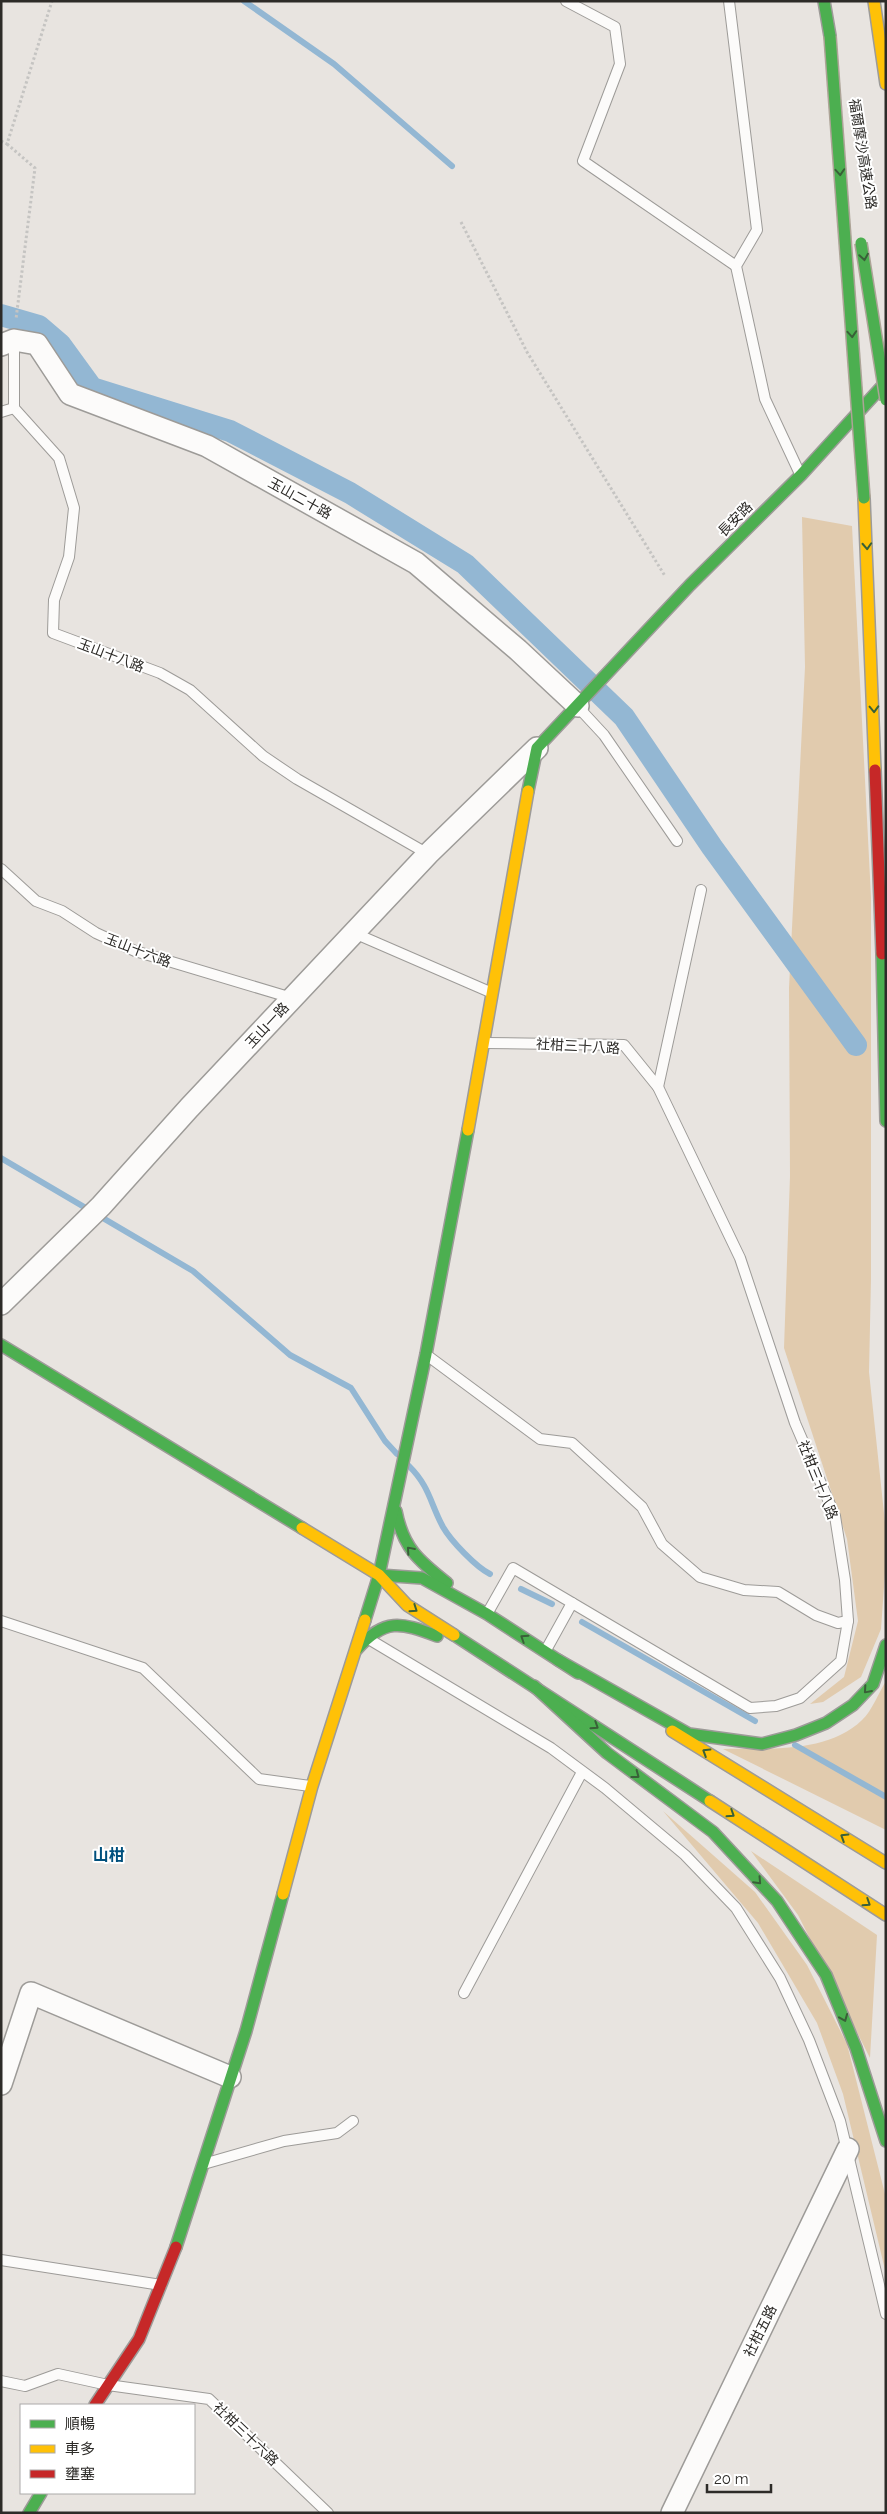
<svg xmlns="http://www.w3.org/2000/svg" width="887" height="2514" viewBox="0 0 887 2514" font-family="Raleway,'Noto Sans TC',sans-serif">
  <style>
    .green { fill: #e1cbae }
    .lines { fill: none; stroke-linecap: round; stroke-linejoin: round }
    .stream { stroke: #93b7d3; stroke-width: 6 }
    .canal { stroke: #93b7d3; stroke-width: 22 }
    .lane-casing { stroke: #9d9b98; stroke-width: 12 }
    .street-casing { stroke: #9d9b98; stroke-width: 24 }
    .fast-casing { stroke: #9d9b98; stroke-width: 14 }
    .slow-casing { stroke: #9d9b98; stroke-width: 14 }
    .jam-casing { stroke: #9d9b98; stroke-width: 14 }
    .path { stroke: #c5c4c2; stroke-width: 3; stroke-dasharray: 2.5 2.5; stroke-linecap: butt }
    .lane { stroke: #fcfbfa; stroke-width: 10 }
    .street { stroke: #fcfbfa; stroke-width: 21 }
    .fast { stroke: #4caf50; stroke-width: 11 }
    .slow { stroke: #ffc107; stroke-width: 11 }
    .jam { stroke: #c62828; stroke-width: 11 }
    .fast-bridge-casing { stroke: #ada497; stroke-width: 14; stroke-linecap: butt }
    .fast-bridge { stroke: #4caf50; stroke-width: 11 }
    .oneway { stroke: #396038 }
    .labels { text-anchor: middle; stroke-width: 4; stroke-linejoin: round; paint-order: stroke }
    .street-label { font-size: 14px; fill: #2d2b28; stroke: #fff }
    .quarter-label { font-size: 16px; font-weight: bold; fill: #00507d; stroke: #fff }
  </style>
  <rect width="100%" height="100%" fill="#e8e4e0"/>
  <!-- green -->
  <g class="green">
    <polygon points="802,517 852,526 871,897 871,1279 869,1372 886,1532 886,1559 881,1629 861,1677 823,1702 810,1704 844,1677 858,1621 847,1539 784,1348 790,1176 789,988 805,667"/>
    <path d="M886 1681V1830L723 1749C767 1748 827 1754 862 1720 872 1711 879 1692 886 1681Z"/>
    <polygon points="663,1811 755,1892 807,1965 847,2044 886,2198 886,2274 843,2094 817,2023 758,1923"/>
    <polygon points="751,1851 877,1935 870,2058 798,1915"/>
  </g>
  <g class="lines">
    <!-- stream -->
    <g class="stream">
      <polyline points="244,1 334,64 452,166"/>
      <polyline points="1,1158 193,1271 290,1355 351,1388 385,1441 397,1454"/>
      <path d="M409 1466C430 1487 430 1503 443 1527 451 1541 476 1567 490 1574"/>
      <polyline points="521,1589 552,1604"/>
      <polyline points="582,1622 755,1721"/>
      <polyline points="795,1745 886,1797"/>
    </g>
    <!-- canal -->
    <polyline class="canal" points="1,315 39,326 60,344 92,388 230,431 350,493 465,564 624,717 712,847 856,1045"/>
    <defs>
      <g id="lane">
        <polyline points="566,1 615,27 620,64 583,161 736,266"/>
        <polyline points="729,1 757,230 736,266 765,399 800,474"/>
        <polyline points="14,340 14,408 59,458 74,508 69,557 54,600 53,633 160,673 190,690 263,756 297,779 428,854"/>
        <polyline points="1,412 14,408"/>
        <polyline points="578,707 604,735 677,841"/>
        <polyline points="1,869 36,901 62,911 96,933 135,951 292,998"/>
        <polyline points="354,933 490,992"/>
        <polyline points="485,1043 624,1045 658,1087 740,1258 795,1423 835,1516 845,1580 848,1621 841,1661 800,1698 776,1706 750,1708 513,1568 487,1614"/>
        <polyline points="658,1087 701,890"/>
        <polyline points="428,1356 540,1439 572,1443 642,1507 662,1544 700,1577 744,1590 778,1592 816,1615 838,1623 848,1621"/>
        <polyline points="1,1621 143,1668 259,1779 310,1786"/>
        <polyline points="367,1638 551,1748 605,1788 685,1855 736,1908 780,1978 809,2040 840,2121 886,2314"/>
        <polyline points="546,1650 572,1603"/>
        <polyline points="464,1993 582,1772"/>
        <polyline points="207,2163 284,2141 337,2133 353,2121"/>
        <polyline points="1,2260 161,2285"/>
        <polyline points="1,2381 25,2386 58,2374 108,2385 209,2399 328,2513"/>
      </g>
      <g id="street">
        <polyline points="1,345 14,340 37,344 70,394 207,446 416,563 518,650 578,706"/>
        <polyline points="1,1304 101,1206 189,1108 428,854 537,748"/>
        <polyline points="1,2084 31,1993 230,2077"/>
        <polyline points="672,2513 848,2149"/>
      </g>
      <g id="fast">
        <polyline points="824,1 830,36"/>
        <polyline points="528,791 537,748 690,585 801,475 886,382"/>
        <polyline points="882,954 886,1121"/>
        <polyline points="1,1345 302,1528"/>
        <path d="M396 1511C403 1548 419 1561 447 1583"/>
        <polyline points="379,1575 422,1578 487,1614 578,1673"/>
        <polyline points="365,1620 379,1575 426,1354 468,1130"/>
        <polyline points="454,1635 710,1801"/>
        <path d="M357 1649C385 1618 400 1622 437 1636"/>
        <polyline points="558,1660 689,1734 762,1744 796,1735 826,1723 853,1705 873,1684 886,1645"/>
        <polyline points="534,1686 607,1753 713,1832 777,1901 826,1975 856,2048 886,2141"/>
        <polyline points="176,2247 246,2031 283,1894"/>
        <polyline points="29,2513 41,2493"/>
      </g>
      <g id="slow">
        <polyline points="874,1 886,84"/>
        <polyline points="864,498 875,770"/>
        <polyline points="468,1130 528,791"/>
        <polyline points="302,1528 379,1575 407,1605 454,1635"/>
        <polyline points="672,1731 886,1863"/>
        <polyline points="710,1801 886,1915"/>
        <polyline points="283,1894 312,1786 365,1620"/>
      </g>
      <g id="jam">
        <polyline points="875,770 882,954"/>
        <polyline points="95,2405 139,2339 176,2247"/>
      </g>
    </defs>
    <!-- lane casing -->
    <use href="#lane" class="lane-casing"/>
    <!-- street casing -->
    <use href="#street" class="street-casing"/>
    <!-- fast casing -->
    <use href="#fast" class="fast-casing"/>
    <!-- slow casing -->
    <use href="#slow" class="slow-casing"/>
    <!-- jam casing -->
    <use href="#jam" class="jam-casing"/>
    <!-- path -->
    <g class="path">
      <polyline points="1,141 7,144 52,1"/>
      <polyline points="7,144 35,168 16,319"/>
      <polyline points="461,222 527,352 665,576"/>
    </g>
    <!-- lane -->
    <use href="#lane" class="lane"/>
    <!-- street -->
    <use href="#street" class="street"/>
    <!-- fast -->
    <use href="#fast" class="fast"/>
    <!-- slow -->
    <use href="#slow" class="slow"/>
    <!-- jam -->
    <use href="#jam" class="jam"/>
    <defs>
      <g id="fast-bridge">
        <polyline points="830,36 864,498"/>
        <polyline points="861,243 886,400"/>
      </g>
    </defs>
    <!-- fast-bridge casing -->
    <use href="#fast-bridge" class="fast-bridge-casing"/>
    <!-- fast-bridge -->
    <use href="#fast-bridge" class="fast-bridge"/>
  </g>
  <!-- one-way arrows -->
  <defs><path id="oneway-chevron" d="M-2-3.5L2.5 0L-2 3.5" fill="none" stroke-width="1.6" stroke-linecap="round" stroke-linejoin="round" transform="scale(1.25)"/></defs>
  <g class="oneway">
    <use href="#oneway-chevron" transform="translate(840 172) rotate(86)"/>
    <use href="#oneway-chevron" transform="translate(864 257) rotate(81)"/>
    <use href="#oneway-chevron" transform="translate(852 334) rotate(86)"/>
    <use href="#oneway-chevron" transform="translate(867 546) rotate(87)"/>
    <use href="#oneway-chevron" transform="translate(874 709) rotate(88)"/>
    <use href="#oneway-chevron" transform="translate(410 1550) rotate(-131)"/>
    <use href="#oneway-chevron" transform="translate(414 1609) rotate(34)"/>
    <use href="#oneway-chevron" transform="translate(524 1638) rotate(-147)"/>
    <use href="#oneway-chevron" transform="translate(867 1690) rotate(131)"/>
    <use href="#oneway-chevron" transform="translate(595 1726) rotate(33)"/>
    <use href="#oneway-chevron" transform="translate(706 1752) rotate(-148)"/>
    <use href="#oneway-chevron" transform="translate(636 1775) rotate(37)"/>
    <use href="#oneway-chevron" transform="translate(731 1814) rotate(33)"/>
    <use href="#oneway-chevron" transform="translate(844 1837) rotate(-148)"/>
    <use href="#oneway-chevron" transform="translate(758 1881) rotate(47)"/>
    <use href="#oneway-chevron" transform="translate(867 1903) rotate(33)"/>
    <use href="#oneway-chevron" transform="translate(844 2018) rotate(68)"/>
  </g>
  <g class="labels">
    <!-- street labels -->
    <g class="street-label">
      <text transform="translate(863 154) rotate(81)" y="5">福爾摩沙高速公路</text>
      <text transform="translate(300 498) rotate(29)" y="5">玉山二十路</text>
      <text transform="translate(735 519) rotate(-45)" y="5">長安路</text>
      <text transform="translate(111 655) rotate(21)" y="5">玉山十八路</text>
      <text transform="translate(138 950) rotate(21)" y="5">玉山十六路</text>
      <text transform="translate(267 1025) rotate(-47)" y="5">玉山一路</text>
      <text transform="translate(578 1046) rotate(3)" y="5">社柑三十八路</text>
      <text transform="translate(818 1480) rotate(68)" y="5">社柑三十八路</text>
      <text transform="translate(760 2331) rotate(-64)" y="5">社柑五路</text>
      <text transform="translate(246 2434) rotate(44)" y="5">社柑三十六路</text>
    </g>
    <!-- quarter labels -->
    <g class="quarter-label">
      <text x="109" y="1861">山柑</text>
    </g>
  </g>
  <!-- border -->
  <rect width="887" height="2514" fill="none" stroke="#2d2b28" stroke-width="5"/>
  <!-- legend -->
  <rect x="20" y="2404" width="175" height="90" fill="#ffffff" stroke="#abaaa9"/>
  <rect x="30" y="2420" width="25" height="8" fill="#4caf50" stroke="#abaaa9"/>
  <text x="65" y="2429" font-size="15" fill="#2d2b28">順暢</text>
  <rect x="30" y="2445" width="25" height="8" fill="#ffc107" stroke="#abaaa9"/>
  <text x="65" y="2454" font-size="15" fill="#2d2b28">車多</text>
  <rect x="30" y="2470" width="25" height="8" fill="#c62828" stroke="#abaaa9"/>
  <text x="65" y="2479" font-size="15" fill="#2d2b28">壅塞</text>
  <!-- scale -->
  <path d="M707 2484v8h64v-8" fill="none" stroke="#2d2b28" stroke-width="2.5"/>
  <text x="714" y="2484" font-size="15" fill="#2d2b28" stroke="#ffffff" stroke-width="4" paint-order="stroke">20 m</text>
</svg>
